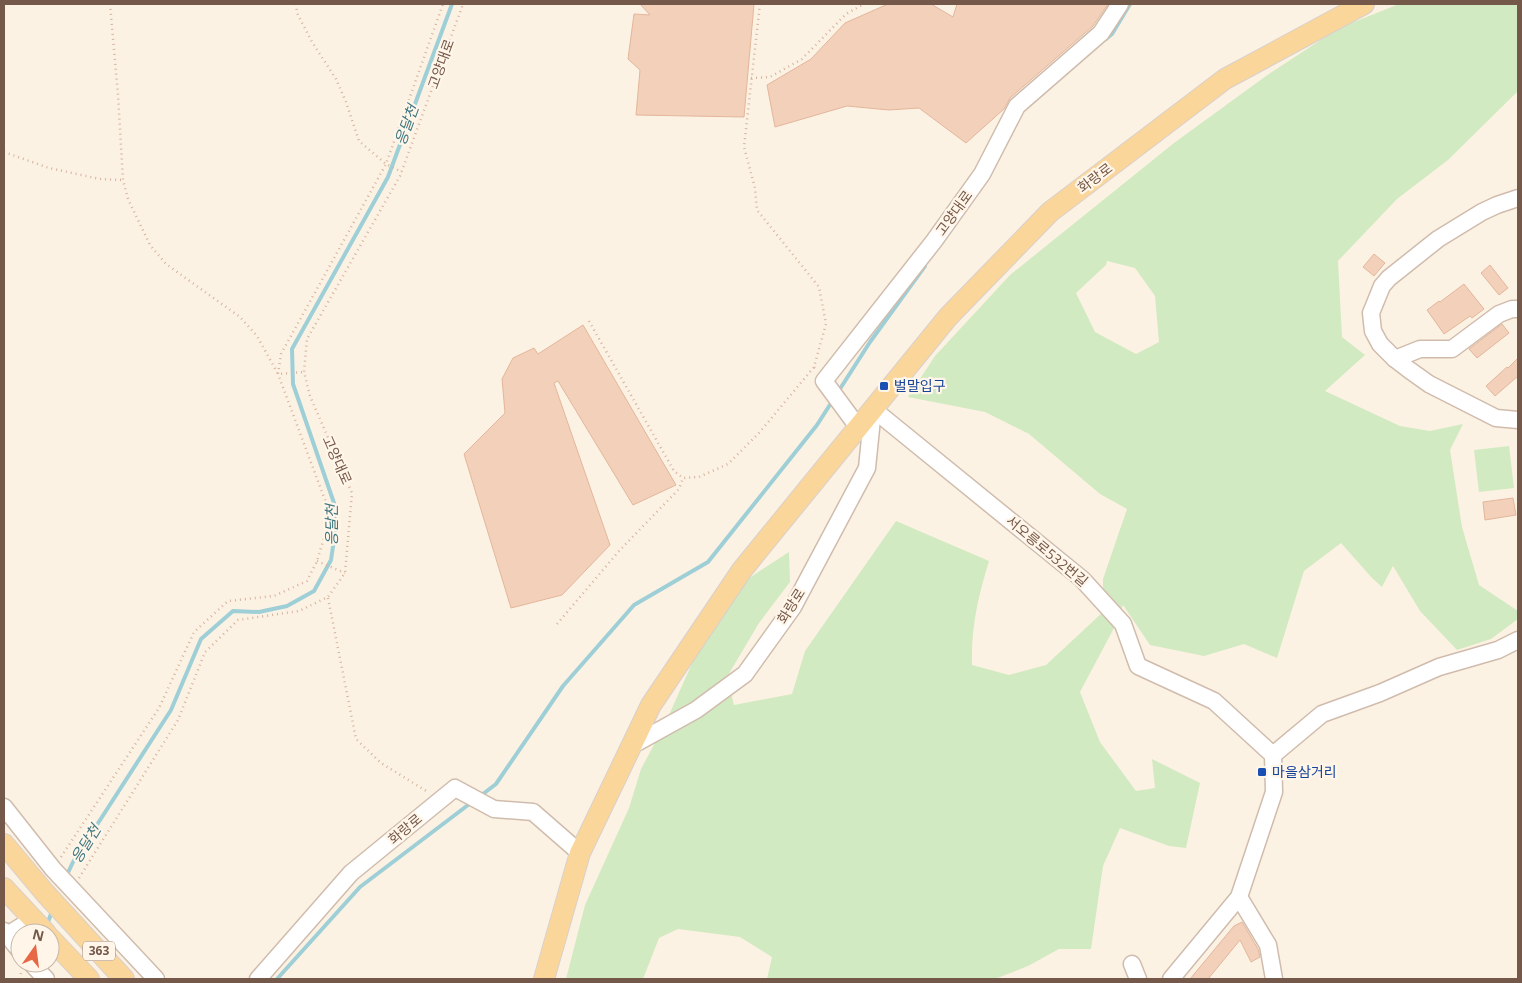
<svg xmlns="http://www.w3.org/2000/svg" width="1522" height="983" viewBox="0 0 1522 983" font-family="'Open Sans','Noto Sans KR',sans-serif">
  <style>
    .green { fill: #d2eac1; fill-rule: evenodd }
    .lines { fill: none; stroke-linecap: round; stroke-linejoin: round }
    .stream { stroke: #9ecfd7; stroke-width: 4 }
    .building { fill: #f2d0ba; stroke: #e4b69b }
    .minor-casing { stroke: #d0bcad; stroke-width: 19 }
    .major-casing { stroke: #d8d0cc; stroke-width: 22 }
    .path { stroke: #d6b39e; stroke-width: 2.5; stroke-dasharray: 1 4; stroke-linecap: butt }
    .minor { stroke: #fff; stroke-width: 16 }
    .major { stroke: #fbd69b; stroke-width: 20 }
    .transit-dot { fill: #1a4fb4; stroke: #fff6e9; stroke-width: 2 }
    .labels { text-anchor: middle; stroke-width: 4.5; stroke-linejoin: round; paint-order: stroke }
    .shield { fill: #fff6e9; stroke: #9e8779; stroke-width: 1 }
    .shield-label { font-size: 12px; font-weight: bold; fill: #745849 }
    .street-label { font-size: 14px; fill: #745849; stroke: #fff6e9 }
    .transit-label { font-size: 14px; fill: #164399; stroke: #fff6e9; text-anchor: start }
    .water-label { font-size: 15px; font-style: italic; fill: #3f7781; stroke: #fff6e9 }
  </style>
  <rect width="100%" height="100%" fill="#fcf2e3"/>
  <!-- green -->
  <g class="green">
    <path d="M1399 4H1518L1517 21 1518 91 1448 160 1397 199 1338 261 1342 337 1365 355 1325 391 1400 426 1430 431 1463 424 1450 450 1462 527 1479 585 1518 611V619L1491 639 1457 650 1420 611 1393 566 1382 587 1372 578 1341 543 1304 571 1277 658 1244 644 1204 656 1150 645 1123 605 1114 628 1080 692 1100 742 1136 791 1155 788 1152 759 1200 783 1186 848 1169 846 1120 828 1103 866 1091 949H1059L1028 966 995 979H767L772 957 740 937 678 929 659 938 643 979H566L585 905 629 808 641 769 665 724 701 643 746 580 789 552 790 582 759 623 727 677 734 705 792 694 805 651 896 521 989 561C978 597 971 627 972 665L1009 675 1046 665 1103 612V579L1127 509 1100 494 1029 434 985 412 908 397 935 356 1010 275 1174 143 1266 76 1339 28ZM1107 261 1135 268 1155 296 1159 342 1136 354 1095 332 1076 293 1106 265Z"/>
    <polygon points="1509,446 1514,488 1479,492 1474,450"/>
  </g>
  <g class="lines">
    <!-- stream -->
    <g class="stream">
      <polyline points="1106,39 1112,34 1130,4"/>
      <polyline points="838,392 870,342 925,266"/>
      <polyline points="479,797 496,784 563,686 634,605 708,562 817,425 833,400"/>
      <polyline points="66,877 73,862 171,710 201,639 233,611 259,612 287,606 314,591 331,560 335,533 334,503 293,384 292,349 388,177 452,4"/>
      <polyline points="47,925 52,911"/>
      <polyline points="277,979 360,887 472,802"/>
    </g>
  </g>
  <!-- building -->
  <g class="building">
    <polygon points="640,4 754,4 744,117 636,115 640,70 628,59 634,14 650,15"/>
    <polygon points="888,4 931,4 953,17 957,4 1108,4 1093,26 1010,98 1004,109 966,143 919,108 889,110 847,106 775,127 767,85 811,59 845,23"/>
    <polygon points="1374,254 1385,263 1374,276 1363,267"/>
    <polygon points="1490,265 1508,288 1499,295 1481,273"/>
    <polygon points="1464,284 1484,309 1472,318 1470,316 1444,334 1427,310 1439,301 1440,302"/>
    <polygon points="1502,324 1509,333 1477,358 1469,349"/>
    <polygon points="583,325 676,485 633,505 558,381 554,383 610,545 562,595 511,608 464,454 505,413 502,379 513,358 534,348 538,354"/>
    <polygon points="1518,358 1518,376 1495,396 1486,386 1507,367 1508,368"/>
    <polygon points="1513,498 1516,515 1485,520 1483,502"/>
    <polygon points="1242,922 1258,949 1260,957 1251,962 1240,940 1208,979 1190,979 1234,926"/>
  </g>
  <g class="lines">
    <defs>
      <g id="minor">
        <polyline points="1518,198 1497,205 1482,212 1438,239 1389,278 1382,286 1371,313 1373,331 1380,344 1395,359 1408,369 1429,384 1496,418 1518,420"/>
        <polyline points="1395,359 1420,349 1452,349 1499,314 1512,309 1518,309"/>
        <polyline points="873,409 1082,579 1123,624 1138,666 1214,701 1273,755 1274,792 1239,897 1171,979"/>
        <polyline points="858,427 824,381 934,241 982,174 1017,106 1101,33 1120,4"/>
        <polyline points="631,746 696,710 745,674 793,607 867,468 873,409"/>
        <polyline points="1273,755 1322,714 1380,693 1439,667 1498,650 1518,640"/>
        <polyline points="4,807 53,869 156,979"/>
        <polyline points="1239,897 1268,945 1274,979"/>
        <polyline points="4,931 20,951"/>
        <polyline points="4,937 33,919"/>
        <polyline points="31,963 46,979"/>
        <polyline points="1132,964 1138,979"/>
        <polyline points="258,979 351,873 455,788 494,809 533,812 580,853"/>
      </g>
      <g id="major">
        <polyline points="4,844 45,893 124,979"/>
        <polyline points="4,888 46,933"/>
        <polyline points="50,938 89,979"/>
        <polyline points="544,979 580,853 651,705 742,570 948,317 1050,212 1225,79 1364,4"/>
      </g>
    </defs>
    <!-- minor casing -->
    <use href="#minor" class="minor-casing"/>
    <!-- major casing -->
    <use href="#major" class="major-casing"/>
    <!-- path -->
    <g class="path">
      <polyline points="110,4 118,95 123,180 128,199 150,245 166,264 240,317 257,336 278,374 304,372"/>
      <polyline points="296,4 297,13 312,42 336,79 346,102 359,141 386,164 402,172"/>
      <polyline points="760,4 744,147 755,188 757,210 819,287 826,324 814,367 816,369"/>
      <polyline points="751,78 770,77 802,59 846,14 864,4"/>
      <polyline points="4,152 49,168 100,179 123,180"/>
      <polyline points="589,321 674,471 683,478 699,477 728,464 759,433 814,367"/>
      <polyline points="317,561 345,573"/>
      <polyline points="328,598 356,739 381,763 428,792"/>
      <polyline points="557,624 619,551 679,489 683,478"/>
      <polyline points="61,857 159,708 194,632 228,601 274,596 307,581 317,561 327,528 325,500 278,374 281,354 386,164 443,4"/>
      <polyline points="79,878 178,720 205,652 238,620 299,611 328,597 345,573 352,493 310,396 304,372 307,339 400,176 463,4"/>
      <polyline points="20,979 21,972"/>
    </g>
    <!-- minor -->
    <use href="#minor" class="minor"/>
    <!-- major -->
    <use href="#major" class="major"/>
  </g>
  <!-- markers -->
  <g class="transit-dot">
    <rect x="879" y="381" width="10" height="10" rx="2.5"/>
    <rect x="1257" y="767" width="10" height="10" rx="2.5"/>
  </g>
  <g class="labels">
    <!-- shield labels -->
    <rect class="shield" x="83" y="941.5" width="32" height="19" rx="4"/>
    <g class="shield-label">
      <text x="99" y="955">363</text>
    </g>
    <!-- street labels -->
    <g class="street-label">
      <text transform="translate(441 64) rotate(-70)" y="5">고양대로</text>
      <text transform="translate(1095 178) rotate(-37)" y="5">화랑로</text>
      <text transform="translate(954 213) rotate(-54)" y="5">고양대로</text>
      <text transform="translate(337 460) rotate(66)" y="5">고양대로</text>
      <text transform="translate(1047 551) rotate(40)" y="5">서오릉로532번길</text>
      <text transform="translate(791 606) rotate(-58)" y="5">화랑로</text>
      <text transform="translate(405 829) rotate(-40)" y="5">화랑로</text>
    </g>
    <!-- transit labels -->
    <g class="transit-label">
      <text x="894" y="391">벌말입구</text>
      <text x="1272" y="777">마을삼거리</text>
    </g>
    <!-- water labels -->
    <g class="water-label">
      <text transform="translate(407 125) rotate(-70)" y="5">응달천</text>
      <text transform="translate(332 525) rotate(-90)" y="5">응달천</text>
      <text transform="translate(86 844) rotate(-58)" y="5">응달천</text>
    </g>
  </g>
  <!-- border -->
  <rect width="1522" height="983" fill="none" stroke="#745849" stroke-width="10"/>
  <!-- north arrow -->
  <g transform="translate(35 948) rotate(14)"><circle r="24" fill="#fff6e9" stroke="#c7b7a9"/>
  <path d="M0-4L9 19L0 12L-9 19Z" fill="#e76847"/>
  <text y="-8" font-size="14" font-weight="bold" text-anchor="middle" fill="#745849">N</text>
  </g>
</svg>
